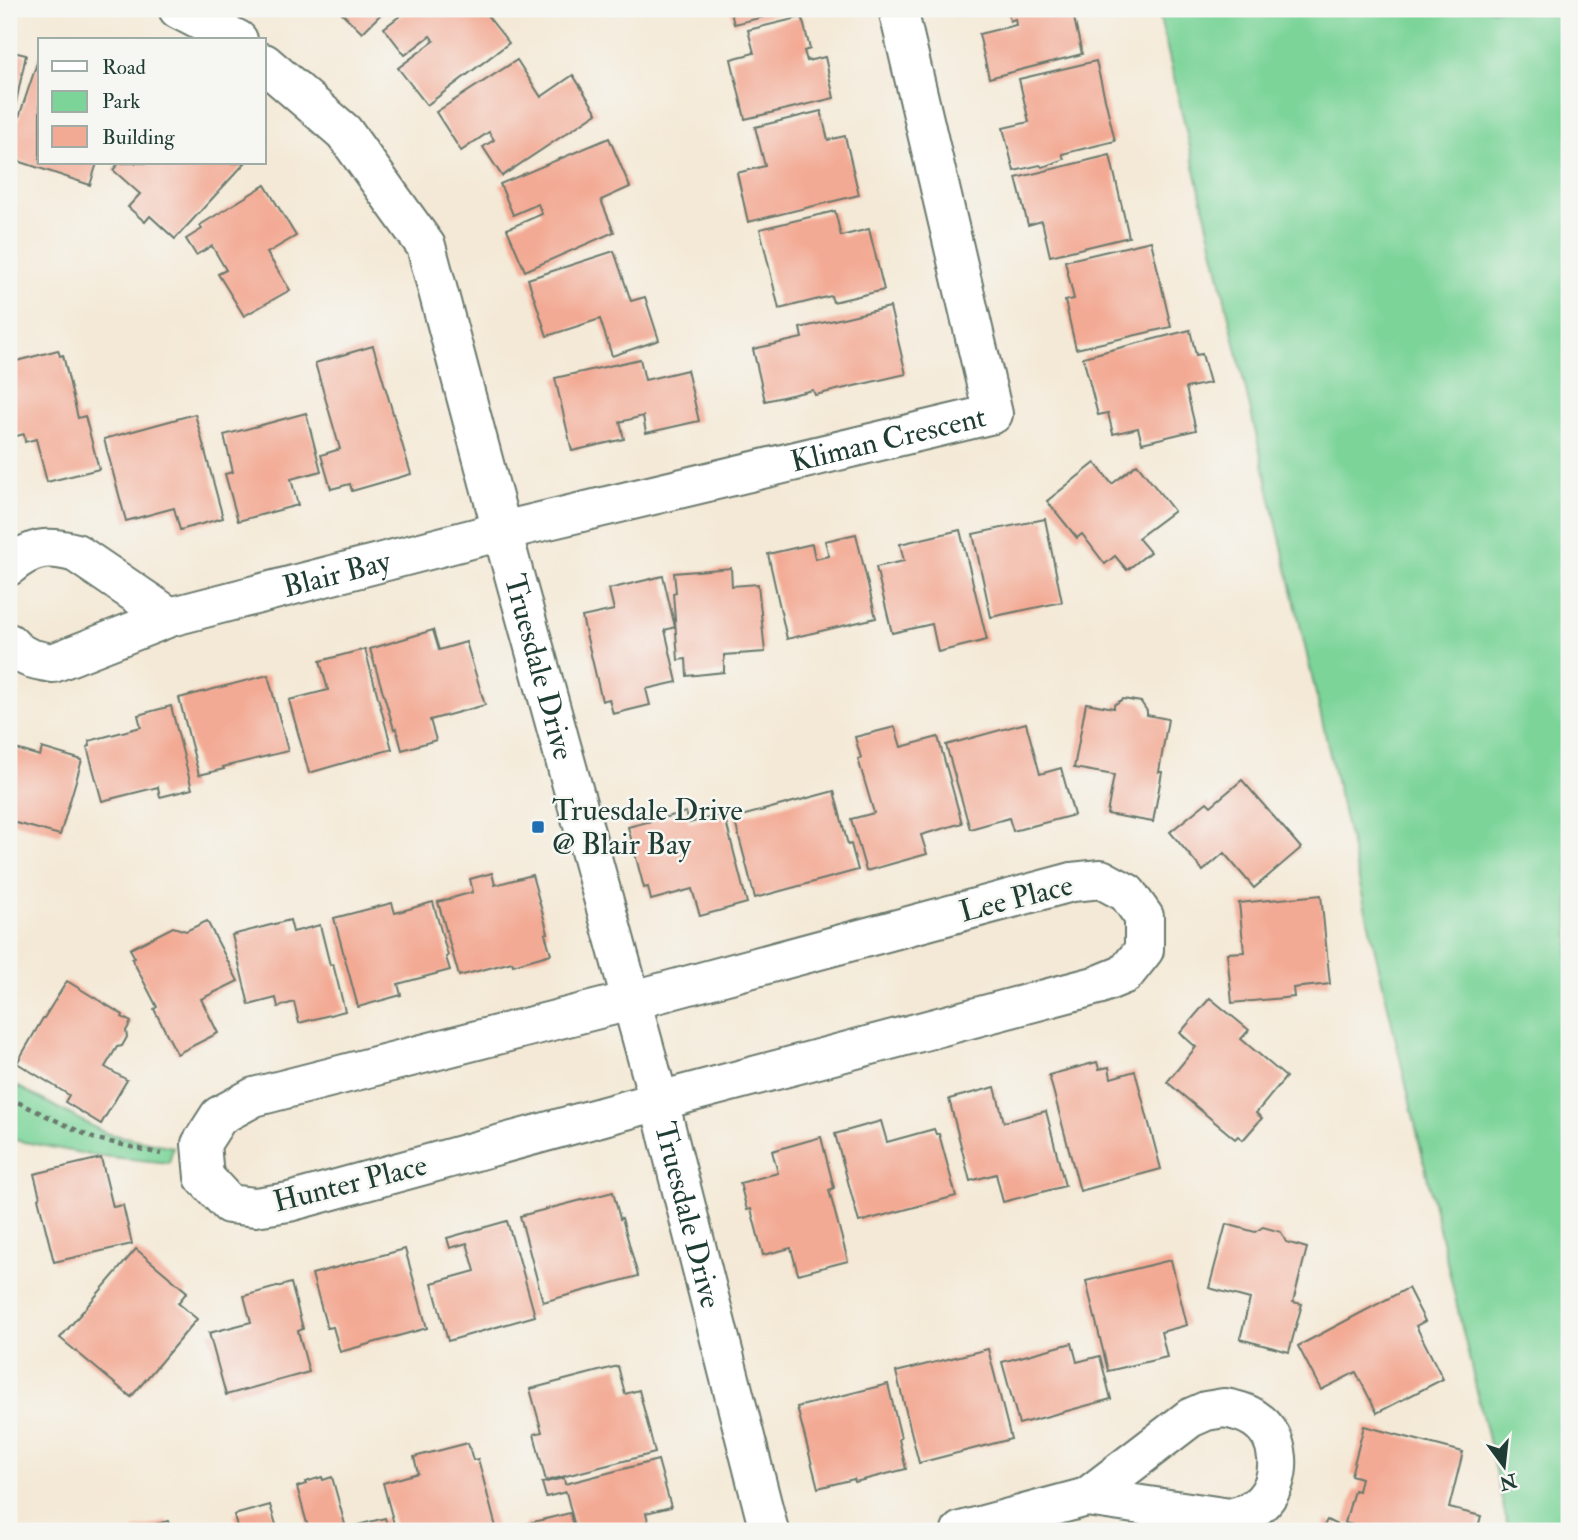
<svg xmlns="http://www.w3.org/2000/svg" width="1578" height="1540" viewBox="0 0 1578 1540" font-family="'IM FELL Double Pica',serif">
  <style>
    .green { fill: #7cd499; stroke: #4e8866; stroke-width: 2 }
    .building { fill: #f3aa94 }
    .lines { fill: none; stroke-linecap: round; stroke-linejoin: round }
    .street-casing { stroke: #6a796d; stroke-width: 42 }
    .secondary-casing { stroke: #6a796d; stroke-width: 42 }
    .path { stroke: #6a796d; stroke-width: 4.5; stroke-dasharray: 5 5; stroke-linecap: butt }
    .street { stroke: #fff; stroke-width: 38 }
    .secondary { stroke: #fff; stroke-width: 38 }
    .poi-dot { fill: #1f6fb2; stroke: #f6f6f2; stroke-width: 2.5 }
    .labels { text-anchor: middle; stroke-width: 5; stroke-linejoin: round; paint-order: stroke }
    .street-label { font-size: 30px; fill: #1f3d34; stroke: #f6f6f2 }
    .poi-label { font-size: 30px; fill: #1f3d34; stroke: #f6f6f2; text-anchor: start }
  </style>
  <rect width="100%" height="100%" fill="#f6f6f2"/>
  <filter id="ink" filterUnits="userSpaceOnUse"><feTurbulence type="fractalNoise" baseFrequency=".0143" numOctaves="2"/><feDisplacementMap in="SourceGraphic" scale="14" xChannelSelector="R" yChannelSelector="G"/><feConvolveMatrix kernelMatrix="1 2 1 2 8 2 1 2 1" color-interpolation-filters="sRGB"/></filter>
  <filter id="wash" filterUnits="userSpaceOnUse"><feTurbulence type="fractalNoise" baseFrequency=".00686" numOctaves="4" result="noise"/><feDisplacementMap in="SourceGraphic" scale="28" xChannelSelector="R" yChannelSelector="G"/><feGaussianBlur stdDeviation="1.57" result="paint"/><feColorMatrix in="noise" values="0 0 0 0 0 0 0 0 0 0 0 0 0 0 0 0 0 1.4 0 .05"/><feComposite in="paint" operator="in"/></filter>
  <g filter="url(#wash)">
    <rect width="100%" height="100%" fill="#f4e9d6"/>
    <!-- green -->
    <g class="green">
      <polygon points="1158,9 1569,9 1569,1531 1509,1531"/>
      <polygon points="9,1082 105,1133 173,1147 169,1163 91,1155 9,1139"/>
    </g>
    <g id="blocks">
      <!-- building -->
      <g class="building">
        <polygon points="338,9 386,9 362,33"/>
        <polygon points="409,9 482,9 509,43 427,105 398,68 434,41 430,36 405,55 384,28"/>
        <polygon points="730,9 793,9 793,10 734,24"/>
        <polygon points="1007,9 1072,9 1082,54 989,78 979,34 1016,25 1015,19 1010,21"/>
        <polygon points="802,17 810,49 804,51 807,61 825,57 834,98 745,119 731,59 754,53 748,30"/>
        <polygon points="9,51 26,55 14,112 9,111"/>
        <polygon points="40,54 40,163 97,163 90,185 9,158 9,147"/>
        <polygon points="517,60 541,97 573,75 597,113 502,176 483,147 494,140 489,132 461,151 436,112"/>
        <polygon points="1096,61 1115,141 1062,154 1064,159 1049,165 1042,167 1040,165 1014,171 1003,128 1029,122 1019,79"/>
        <polygon points="821,111 828,140 845,136 859,195 748,222 737,173 765,166 755,127"/>
        <polygon points="609,138 630,187 601,200 614,232 525,271 507,229 542,214 538,204 513,215 500,184"/>
        <polygon points="1110,155 1129,237 1050,256 1042,221 1028,225 1016,178"/>
        <polygon points="119,163 245,163 175,239 150,216 145,222 128,207 140,194 113,170"/>
        <polygon points="265,185 296,236 267,253 290,290 244,316 218,274 226,270 212,246 196,255 186,239 202,229 200,225"/>
        <polygon points="835,211 841,236 869,229 884,290 833,302 831,296 779,309 760,229"/>
        <polygon points="1151,241 1171,327 1076,349 1065,301 1074,299 1065,261"/>
        <polygon points="614,251 631,301 645,297 659,340 612,356 600,319 547,336 528,279"/>
        <polygon points="890,307 906,374 815,395 813,390 765,401 753,349 802,338 800,328"/>
        <polygon points="1190,330 1196,355 1202,354 1210,383 1186,388 1196,430 1142,443 1138,428 1113,434 1108,413 1098,415 1083,357"/>
        <polygon points="373,346 411,474 352,491 350,484 331,489 321,455 340,449 315,363"/>
        <polygon points="58,350 60,356 63,355 78,418 85,416 99,469 47,482 36,439 25,442 24,434 9,438 9,363"/>
        <polygon points="640,359 645,380 687,370 699,421 646,433 643,416 620,422 624,439 572,451 555,378"/>
        <polygon points="306,413 321,471 291,479 298,505 238,521 225,474 233,472 224,435"/>
        <polygon points="195,414 223,518 180,530 174,508 126,521 104,439"/>
        <polygon points="1095,463 1112,484 1137,464 1174,511 1138,538 1150,552 1127,570 1115,556 1105,564 1082,534 1077,538 1047,501"/>
        <polygon points="1045,519 1062,602 991,617 973,534"/>
        <polygon points="960,530 987,640 938,652 932,624 892,633 876,567 904,561 900,544"/>
        <polygon points="856,534 876,618 787,639 768,554 812,544 815,559 829,556 825,541"/>
        <polygon points="731,568 732,586 758,584 765,652 724,655 724,672 687,676 686,659 678,660 673,593 676,592 674,573"/>
        <polygon points="663,576 675,627 665,630 677,682 646,689 650,705 613,714 609,699 602,701 582,617 614,610 609,589"/>
        <polygon points="433,630 439,650 466,642 485,705 430,720 436,740 402,750 396,728 394,729 370,649"/>
        <polygon points="365,649 392,749 309,773 289,700 328,690 320,661"/>
        <polygon points="268,675 288,751 223,767 224,769 199,775 179,698"/>
        <polygon points="1123,699 1141,702 1147,711 1147,715 1168,719 1159,772 1162,772 1153,822 1107,814 1114,775 1074,768 1086,703 1114,708 1114,705"/>
        <polygon points="171,706 192,789 160,797 158,787 102,801 87,747 90,746 89,741 141,727 138,715"/>
        <polygon points="1026,723 1040,774 1061,768 1074,815 1013,831 1009,818 970,829 946,745"/>
        <polygon points="895,727 901,747 938,737 962,823 921,835 927,854 866,871 851,819 874,813 858,759 861,758 855,737"/>
        <polygon points="9,747 40,756 42,748 82,760 60,835 9,821"/>
        <polygon points="1242,780 1301,848 1254,888 1224,853 1203,871 1170,832 1207,802 1211,806"/>
        <polygon points="834,791 848,845 851,844 858,870 755,898 734,818"/>
        <polygon points="686,812 689,823 724,814 747,903 700,916 692,889 651,900 648,887 644,888 628,827"/>
        <polygon points="492,873 495,885 532,875 548,933 545,934 551,954 513,965 512,962 459,976 438,902 473,892 470,879"/>
        <polygon points="1321,895 1330,984 1293,988 1294,997 1232,1003 1227,953 1244,952 1239,903"/>
        <polygon points="433,902 448,956 446,957 450,970 398,984 401,995 358,1007 334,918 392,903 395,913"/>
        <polygon points="290,920 293,932 320,925 330,965 333,964 345,1011 299,1023 294,1002 278,1007 276,998 249,1005 232,935"/>
        <polygon points="207,921 238,981 201,999 218,1033 177,1054 154,1009 157,1007 132,959 135,958 130,949 173,927 186,931"/>
        <polygon points="67,981 123,1015 122,1017 131,1022 126,1031 127,1037 122,1046 117,1047 105,1067 127,1080 101,1124 65,1102 69,1095 17,1063 43,1018 44,1018"/>
        <polygon points="1210,998 1249,1030 1241,1039 1286,1077 1256,1113 1262,1118 1243,1140 1238,1136 1235,1139 1167,1082 1196,1047 1180,1033"/>
        <polygon points="1097,1062 1099,1069 1109,1067 1111,1078 1135,1071 1161,1169 1080,1191 1049,1075"/>
        <polygon points="995,1087 1004,1122 1046,1111 1065,1186 1003,1202 996,1174 970,1181 949,1099"/>
        <polygon points="881,1121 887,1142 934,1129 936,1134 939,1134 956,1196 859,1222 835,1134"/>
        <polygon points="821,1137 834,1188 829,1190 848,1261 798,1274 791,1248 763,1255 751,1209 747,1210 740,1183 778,1173 772,1151"/>
        <polygon points="101,1158 113,1207 123,1205 132,1244 54,1262 38,1198 40,1197 34,1174"/>
        <polygon points="613,1192 620,1219 622,1218 638,1276 543,1302 520,1216"/>
        <polygon points="507,1221 516,1251 517,1251 535,1316 448,1341 432,1283 475,1271 467,1243 450,1248 447,1238"/>
        <polygon points="1226,1224 1255,1232 1263,1227 1281,1232 1286,1242 1307,1248 1293,1302 1302,1304 1289,1352 1240,1339 1250,1299 1209,1288"/>
        <polygon points="136,1249 187,1292 178,1303 197,1319 131,1397 60,1338"/>
        <polygon points="405,1249 427,1328 340,1352 333,1327 327,1328 312,1274"/>
        <polygon points="1171,1260 1187,1325 1161,1332 1167,1357 1108,1371 1086,1281"/>
        <polygon points="291,1283 303,1329 298,1331 309,1372 226,1395 209,1333 251,1322 244,1296"/>
        <polygon points="1408,1288 1425,1321 1416,1326 1443,1379 1377,1413 1356,1372 1321,1390 1298,1346"/>
        <polygon points="1072,1343 1077,1362 1100,1356 1111,1399 1019,1424 1002,1362"/>
        <polygon points="988,1349 1011,1439 919,1463 896,1372"/>
        <polygon points="618,1366 625,1394 639,1390 655,1453 546,1481 534,1434 542,1432 530,1389"/>
        <polygon points="888,1384 901,1438 899,1439 906,1469 855,1482 854,1479 818,1488 797,1407"/>
        <polygon points="1364,1426 1463,1452 1449,1508 1481,1516 1477,1531 1376,1531 1345,1523 1354,1490 1358,1491 1361,1478 1351,1475"/>
        <polygon points="468,1443 473,1460 478,1459 497,1531 399,1531 397,1524 394,1524 383,1483 418,1473 414,1457"/>
        <polygon points="658,1460 671,1507 646,1513 650,1528 636,1531 576,1531 566,1492 546,1497 542,1483 564,1478 565,1484"/>
        <polygon points="322,1477 323,1480 332,1477 346,1528 385,1518 389,1531 309,1531 297,1487 306,1484 305,1482"/>
        <polygon points="270,1505 278,1531 238,1531 234,1515"/>
        <polygon points="570,1513 574,1531 527,1531 525,1524"/>
        <polygon points="1327,1520 1349,1531 1321,1531"/>
        <polygon points="168,1521 171,1531 133,1531 133,1530"/>
      </g>
    </g>
  </g>
  <g filter="url(#ink)">
    <use href="#blocks" fill-opacity="0" stroke="#6a796d" stroke-width="2"/>
    <g class="lines">
      <defs>
        <g id="street">
          <path d="M9 566C32 547 48 545 76 553L170 617 53 663C34 660 22 658 9 643"/>
          <path id="s1" d="M170 617 502 531 993 414 898 9"/>
          <polygon points="1101,879 1127,893 1144,917 1144,950 1125,974 1098,985 659,1101 289,1202 255,1207 229,1204 204,1177 201,1144 219,1116 254,1097 630,1001 1072,882"/>
          <path d="M1224 1408C1235 1410 1245 1412 1255 1419 1282 1436 1284 1478 1263 1501 1254 1511 1242 1515 1230 1518L1087 1497 1190 1418 1206 1411Z"/>
          <polyline points="961,1531 1087,1497"/>
        </g>
        <g id="secondary">
          <polyline points="178,9 238,40"/>
          <path id="s2" d="M264 63 344 132 426 246 502 531 659 1101 769 1531"/>
        </g>
      </defs>
      <!-- street casing -->
      <use href="#street" class="street-casing"/>
      <!-- secondary casing -->
      <use href="#secondary" class="secondary-casing"/>
      <!-- path -->
      <polyline class="path" points="9,1098 93,1138 161,1154"/>
      <!-- street -->
      <use href="#street" class="street"/>
      <!-- secondary -->
      <use href="#secondary" class="secondary"/>
    </g>
  </g>
  <!-- markers -->
  <rect class="poi-dot" x="531" y="820" width="14" height="14" rx="3.5"/>
  <g class="labels">
    <!-- street labels -->
    <g class="street-label">
      <text dy="10" stroke="none"><textPath href="#s1" startOffset="740">Kliman Crescent</textPath></text>
      <text dy="10" stroke="none"><textPath href="#s1" startOffset="172">Blair Bay</textPath></text>
      <text dy="10" stroke="none"><textPath href="#s2" startOffset="682">Truesdale Drive</textPath></text>
      <text transform="translate(1016 898) rotate(-14)" y="10">Lee Place</text>
      <text transform="translate(350 1183) rotate(-14)" y="10">Hunter Place</text>
      <text dy="10" stroke="none"><textPath href="#s2" startOffset="1250">Truesdale Drive</textPath></text>
    </g>
    <!-- poi labels -->
    <g class="poi-label">
      <text x="552" y="820">Truesdale Drive<tspan x="552" dy="34">@ Blair Bay</tspan></text>
    </g>
  </g>
  <!-- margin -->
  <rect width="1578" height="1540" fill="none" stroke="#f6f6f2" stroke-width="35"/>
  <!-- legend -->
  <rect x="38" y="38" width="228" height="126" fill="#f6f6f2" stroke="#a0aca6" stroke-width="2"/>
  <rect x="52" y="61" width="35" height="10" fill="#ffffff" stroke="#a0aca6" stroke-width="2"/>
  <text x="102" y="74" font-size="21" fill="#1f3d34">Road</text>
  <rect x="52" y="91" width="35" height="21" fill="#7cd499" stroke="#a0aca6" stroke-width="2"/>
  <text x="102" y="108" font-size="21" fill="#1f3d34">Park</text>
  <rect x="52" y="126" width="35" height="21" fill="#f3aa94" stroke="#a0aca6" stroke-width="2"/>
  <text x="102" y="144" font-size="21" fill="#1f3d34">Building</text>
  <!-- north arrow -->
  <g transform="translate(1504 1466) rotate(165)" stroke="#f6f6f2" stroke-width="5" paint-order="stroke">
  <path d="M0-5L12 26L0 18L-12 26Z" fill="#1f3d34"/>
  <text y="-10" font-size="19" font-weight="bold" text-anchor="middle" fill="#1f3d34">N</text>
  </g>
</svg>
